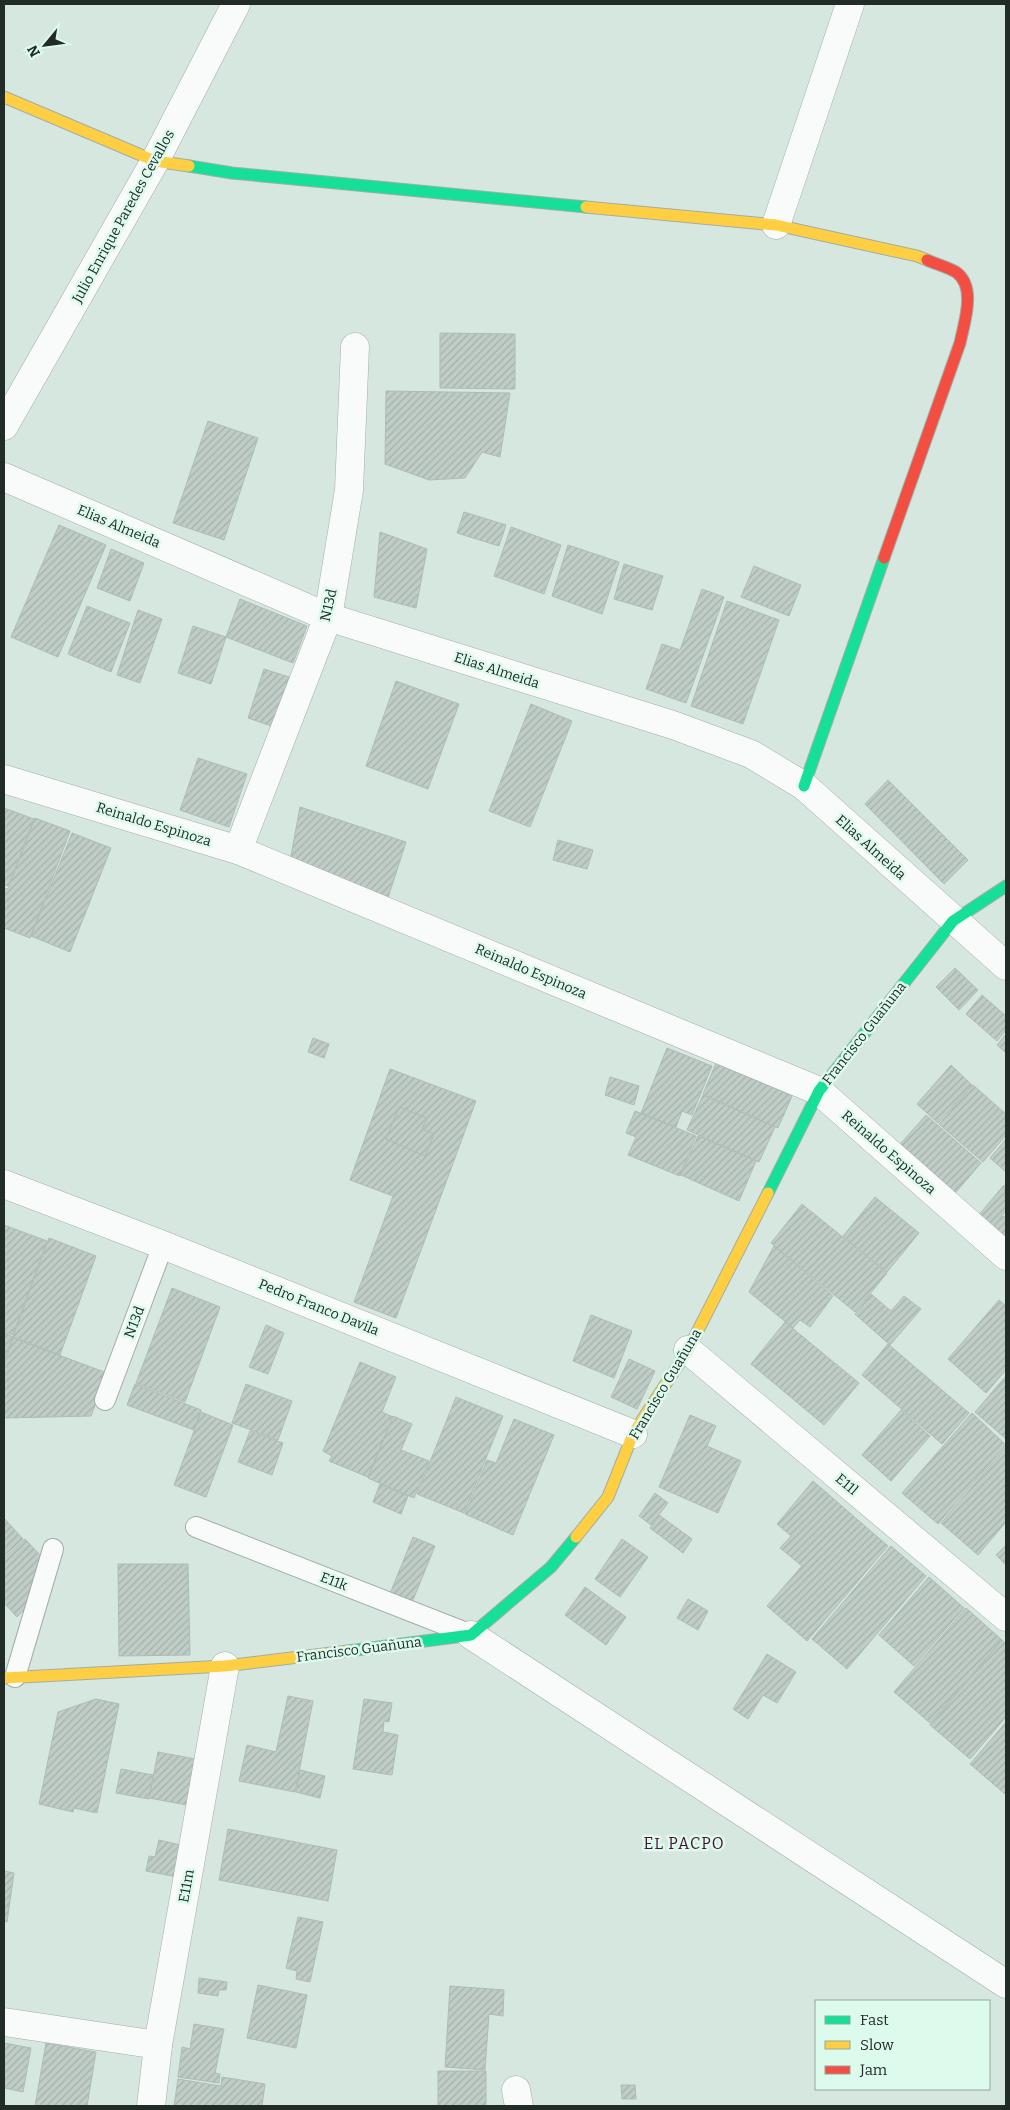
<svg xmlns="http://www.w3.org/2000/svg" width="1010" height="2110" viewBox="0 0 1010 2110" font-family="Bitter,serif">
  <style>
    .building { fill: url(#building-hatch); stroke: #aebcb6; fill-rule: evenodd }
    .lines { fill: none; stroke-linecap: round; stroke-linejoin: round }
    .lane-casing { stroke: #a1aea8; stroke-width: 22 }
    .street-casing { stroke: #a1aea8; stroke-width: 29 }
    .fast-casing { stroke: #a1aea8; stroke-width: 13 }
    .slow-casing { stroke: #a1aea8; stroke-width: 13 }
    .jam-casing { stroke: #a1aea8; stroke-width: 13 }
    .lane { stroke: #f9fbfa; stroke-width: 20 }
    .street { stroke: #f9fbfa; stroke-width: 28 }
    .fast { stroke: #16e098; stroke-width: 11 }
    .slow { stroke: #ffcf43; stroke-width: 11 }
    .jam { stroke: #f24e42; stroke-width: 11 }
    .labels { text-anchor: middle; stroke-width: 5; stroke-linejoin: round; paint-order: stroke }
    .street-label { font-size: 14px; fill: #212c27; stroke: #ddfbed }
    .quarter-label { font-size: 16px; letter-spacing: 1px; fill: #4b0f35; stroke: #ddfbed }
  </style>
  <defs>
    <pattern id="building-hatch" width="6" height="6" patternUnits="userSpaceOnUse" patternTransform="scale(1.25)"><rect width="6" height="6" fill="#c0cdc7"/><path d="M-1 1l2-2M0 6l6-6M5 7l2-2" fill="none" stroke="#a5b0ab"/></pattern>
  </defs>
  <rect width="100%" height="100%" fill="#d6e7df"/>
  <!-- building -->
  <g class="building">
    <polygon points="440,333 515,334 515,389 440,388"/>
    <polygon points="386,391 510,393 500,457 482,452 465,478 429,480 385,464"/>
    <polygon points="208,421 258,438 224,540 173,523"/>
    <polygon points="464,512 506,525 499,546 457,533"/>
    <polygon points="59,525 106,545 58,657 11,637"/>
    <polygon points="511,527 561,545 544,594 494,576"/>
    <polygon points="380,532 427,549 416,608 374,597"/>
    <polygon points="568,545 619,562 602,614 552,596"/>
    <polygon points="111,549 144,563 130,601 97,588"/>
    <polygon points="624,564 663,576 652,610 614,599"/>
    <polygon points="754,566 801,585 789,616 741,597"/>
    <polygon points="702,589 724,597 686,703 646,689 662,644 680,650"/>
    <polygon points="240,599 307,626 293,663 226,637"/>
    <polygon points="727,601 779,620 743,724 691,706"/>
    <polygon points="87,606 130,623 111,672 68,654"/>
    <polygon points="138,610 162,619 140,683 117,675"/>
    <polygon points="193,626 226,637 211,684 178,673"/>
    <polygon points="264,669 289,677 274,727 248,718"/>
    <polygon points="396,681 459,704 428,789 366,766"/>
    <polygon points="531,704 572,721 530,827 489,811"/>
    <polygon points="198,758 247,774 229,827 180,810"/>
    <polygon points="888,780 968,860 944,884 865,804"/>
    <polygon points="300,807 406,842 387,901 290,861"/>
    <polygon points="4,808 34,819 8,886 4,885"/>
    <polygon points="35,818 70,831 30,938 4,928 4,888 8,889"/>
    <polygon points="72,833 111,848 70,952 31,936"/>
    <polygon points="558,840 593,850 587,869 553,860"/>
    <polygon points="955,968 978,990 959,1010 936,987"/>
    <polygon points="982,995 1006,1016 1006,1030 997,1041 966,1014"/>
    <polygon points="1006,1034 1006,1053 997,1045"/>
    <polygon points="313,1038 329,1044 324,1058 308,1052"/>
    <polygon points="667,1048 712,1066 692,1115 682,1111 676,1127 641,1113"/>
    <polygon points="716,1063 792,1096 778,1128 703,1094"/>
    <polygon points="951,1065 972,1085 938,1123 917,1104"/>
    <path d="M390 1069 476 1101 396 1318 354 1302 393 1196 350 1180ZM399 1107 427 1118 422 1129 434 1134 425 1156 386 1139Z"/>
    <polygon points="610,1077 639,1086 634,1105 605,1095"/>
    <polygon points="973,1085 1006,1114 1006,1135 983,1162 939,1124"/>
    <polygon points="703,1095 775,1127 759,1162 687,1130"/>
    <polygon points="399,1107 427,1118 422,1129 434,1134 425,1156 386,1139"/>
    <polygon points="635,1111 696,1136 680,1176 628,1155 636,1137 626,1133"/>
    <polygon points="926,1115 981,1163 950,1199 895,1150"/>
    <polygon points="698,1136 756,1161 739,1201 681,1175"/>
    <polygon points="1006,1139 1006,1172 990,1158"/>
    <polygon points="1004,1185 1006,1211 991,1228 978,1216"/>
    <polygon points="875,1197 919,1233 887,1272 843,1236"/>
    <polygon points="802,1204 887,1273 855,1312 771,1243"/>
    <polygon points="1003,1216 1006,1218 1006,1241 992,1228"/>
    <polygon points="4,1225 47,1241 13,1335 4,1332"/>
    <polygon points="49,1238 96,1256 60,1355 13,1337"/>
    <polygon points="774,1246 833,1296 810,1327 800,1320 793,1328 749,1292"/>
    <polygon points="172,1288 220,1307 185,1402 136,1383"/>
    <polygon points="871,1294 891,1311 904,1296 921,1309 890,1345 855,1314"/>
    <polygon points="999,1300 1006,1306 1006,1370 986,1393 948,1359"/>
    <polygon points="591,1315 632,1331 614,1378 573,1361"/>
    <polygon points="785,1322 859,1383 824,1425 751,1364"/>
    <polygon points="266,1325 284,1333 268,1374 249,1367"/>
    <polygon points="4,1333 13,1337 4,1360"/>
    <polygon points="13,1338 107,1373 91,1416 4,1418 4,1364"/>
    <polygon points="888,1344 969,1413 942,1444 862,1375"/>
    <polygon points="629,1359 655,1371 637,1409 611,1397"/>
    <polygon points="360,1362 396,1377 382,1412 393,1417 368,1477 329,1461 332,1456 323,1451"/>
    <polygon points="1006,1376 1006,1439 975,1412"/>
    <polygon points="135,1384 201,1410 194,1430 127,1405"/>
    <polygon points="246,1384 292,1401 278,1440 232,1423"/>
    <polygon points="456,1397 503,1416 464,1513 417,1494"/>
    <polygon points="901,1410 930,1436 891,1481 862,1455"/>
    <polygon points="201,1412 233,1425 206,1497 174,1485"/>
    <polygon points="972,1413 1006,1445 938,1524 902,1493"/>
    <polygon points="690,1415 716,1426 707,1446 741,1461 718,1513 659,1487"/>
    <polygon points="393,1416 412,1424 401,1450 429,1461 414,1498 368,1478"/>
    <polygon points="514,1419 554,1435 513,1535 465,1514 487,1460 496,1463"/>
    <polygon points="250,1431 283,1443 272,1475 238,1462"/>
    <polygon points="1006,1447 1006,1522 978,1555 941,1523"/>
    <polygon points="813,1481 888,1546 807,1641 767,1606 802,1566 780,1548 791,1536 777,1524"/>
    <polygon points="380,1484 408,1496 401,1514 373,1502"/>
    <polygon points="655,1493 668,1503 651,1525 639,1516"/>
    <polygon points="659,1515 692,1539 683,1553 650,1528"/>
    <polygon points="4,1518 23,1539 4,1556"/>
    <polygon points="413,1537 435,1546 411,1605 389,1596"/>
    <polygon points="25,1539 44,1559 24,1610 17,1617 4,1603 4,1558"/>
    <polygon points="622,1539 648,1557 620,1597 595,1579"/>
    <polygon points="1006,1545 1006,1565 996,1555"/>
    <polygon points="891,1546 926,1576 847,1669 812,1639"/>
    <polygon points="118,1564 188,1564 190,1655 119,1656"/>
    <polygon points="929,1577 964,1608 914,1666 879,1635"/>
    <polygon points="585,1587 626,1617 606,1645 565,1615"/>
    <polygon points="688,1599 708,1611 698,1630 677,1618"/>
    <polygon points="966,1608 1002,1640 930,1723 894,1692"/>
    <polygon points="1002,1640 1006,1644 1006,1717 970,1759 930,1725"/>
    <polygon points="767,1654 796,1672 777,1703 763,1695 748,1719 733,1709"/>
    <polygon points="288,1696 313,1701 295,1792 239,1781 247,1745 276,1752"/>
    <polygon points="96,1699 119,1704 97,1813 74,1808 73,1812 39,1804 58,1712"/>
    <polygon points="364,1699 392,1703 389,1722 384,1721 383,1732 398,1735 392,1775 353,1769"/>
    <polygon points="1006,1722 1006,1792 1005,1794 970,1764"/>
    <polygon points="158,1752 206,1761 198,1807 149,1798"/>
    <polygon points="121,1769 153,1775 149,1799 116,1793"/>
    <polygon points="300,1770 325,1776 320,1798 296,1792"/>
    <polygon points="228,1829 337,1850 328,1901 219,1880"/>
    <polygon points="159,1840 189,1847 182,1878 146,1871 149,1856 155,1857"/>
    <polygon points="4,1871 14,1873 7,1922 4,1921"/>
    <polygon points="298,1917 323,1922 310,1982 296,1979 297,1971 286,1968"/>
    <polygon points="199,1978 227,1982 226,1990 219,1990 218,1996 198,1993"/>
    <polygon points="258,1985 307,1995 296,2048 247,2038"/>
    <polygon points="450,1986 504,1990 503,2016 489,2014 485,2070 445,2067"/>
    <polygon points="194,2024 224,2029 215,2073 220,2074 219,2083 178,2077 182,2047 190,2049"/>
    <polygon points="4,2043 31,2048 23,2092 4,2088"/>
    <polygon points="46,2043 96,2052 87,2106 35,2106"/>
    <rect x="438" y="2071" width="48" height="35"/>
    <polygon points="222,2077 265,2084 262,2106 174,2106 178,2079 221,2086"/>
    <polygon points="621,2085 635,2085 636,2099 622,2099"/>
  </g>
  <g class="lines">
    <defs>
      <g id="lane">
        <polyline points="105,1400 163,1245"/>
        <polyline points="196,1527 469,1634"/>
        <polyline points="15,1677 53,1549"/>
      </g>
      <g id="street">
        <polyline points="776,225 850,4"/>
        <polyline points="4,426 155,161 236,4"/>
        <polyline points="4,477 328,617 673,725 751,754 804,786 1006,966"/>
        <polyline points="4,779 238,850 819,1091 1006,1256"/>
        <polyline points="238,850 328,617 349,490 355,347"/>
        <polyline points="4,1184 163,1245 633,1434"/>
        <polyline points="688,1350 1006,1617"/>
        <polyline points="471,1635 1006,1984"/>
        <polyline points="4,2022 158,2045"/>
        <polyline points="516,2090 519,2106"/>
        <polyline points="151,2106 158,2045 225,1666"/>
      </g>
      <g id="fast">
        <polyline points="189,166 232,173 586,207"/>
        <polyline points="804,786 884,558"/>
        <polyline points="768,1193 819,1091 953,921 1006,886"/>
        <polyline points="348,1651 471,1635 551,1567 576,1537"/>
      </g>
      <g id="slow">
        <polyline points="4,97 155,161 189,166"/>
        <polyline points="586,207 776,225 917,256 927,260"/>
        <polyline points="576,1537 608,1497 633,1434 688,1350 768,1193"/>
        <polyline points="4,1678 225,1666 348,1651"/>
      </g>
      <path id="jam" d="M884 558 960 343C964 323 977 287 956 272 947 267 936 264 927 260"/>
    </defs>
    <!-- lane casing -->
    <use href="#lane" class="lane-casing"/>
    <!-- street casing -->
    <use href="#street" class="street-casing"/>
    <!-- fast casing -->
    <use href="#fast" class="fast-casing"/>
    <!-- slow casing -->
    <use href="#slow" class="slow-casing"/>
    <!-- jam casing -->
    <use href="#jam" class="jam-casing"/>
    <!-- lane -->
    <use href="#lane" class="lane"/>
    <!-- street -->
    <use href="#street" class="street"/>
    <!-- fast -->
    <use href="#fast" class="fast"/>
    <!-- slow -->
    <use href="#slow" class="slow"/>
    <!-- jam -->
    <use href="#jam" class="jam"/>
  </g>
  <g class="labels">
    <!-- street labels -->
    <g class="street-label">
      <text transform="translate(123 216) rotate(-61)" y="5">Julio Enrique Paredes Cevallos</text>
      <text transform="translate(119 526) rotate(23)" y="5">Elias Almeida</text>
      <text transform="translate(328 605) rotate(-77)" y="5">N13d</text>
      <text transform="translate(497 670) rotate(18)" y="5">Elias Almeida</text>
      <text transform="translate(154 824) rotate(17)" y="5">Reinaldo Espinoza</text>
      <text transform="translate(871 847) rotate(42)" y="5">Elias Almeida</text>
      <text transform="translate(531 971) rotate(23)" y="5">Reinaldo Espinoza</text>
      <text transform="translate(864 1033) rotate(-52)" y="5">Francisco Guañuna</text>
      <text transform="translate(889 1152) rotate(41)" y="5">Reinaldo Espinoza</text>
      <text transform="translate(319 1307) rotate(22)" y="5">Pedro Franco Davila</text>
      <text transform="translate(134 1322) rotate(-69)" y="5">N13d</text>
      <text transform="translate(665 1384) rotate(-59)" y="5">Francisco Guañuna</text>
      <text transform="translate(847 1484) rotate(40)" y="5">E11l</text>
      <text transform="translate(334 1581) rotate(21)" y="5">E11k</text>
      <text transform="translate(359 1649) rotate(-7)" y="5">Francisco Guañuna</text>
      <text transform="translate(186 1886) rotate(-80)" y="5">E11m</text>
    </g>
    <!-- quarter labels -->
    <g class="quarter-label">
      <text x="684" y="1849">EL PACPO</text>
    </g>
  </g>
  <!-- border -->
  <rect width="1010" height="2110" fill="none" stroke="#212c27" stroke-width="10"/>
  <!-- legend -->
  <rect x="815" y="2000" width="175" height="90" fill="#ddfbed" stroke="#92a89e"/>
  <rect x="825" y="2016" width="25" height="8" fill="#16e098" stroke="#92a89e"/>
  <text x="860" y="2025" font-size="15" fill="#212c27">Fast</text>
  <rect x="825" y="2041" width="25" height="8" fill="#ffcf43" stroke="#92a89e"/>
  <text x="860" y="2050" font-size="15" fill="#212c27">Slow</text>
  <rect x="825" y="2066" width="25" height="8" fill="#f24e42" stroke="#92a89e"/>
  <text x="860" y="2075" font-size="15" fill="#212c27">Jam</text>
  <!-- north arrow -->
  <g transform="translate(45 45) rotate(241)" stroke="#ddfbed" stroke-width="4" paint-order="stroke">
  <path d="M0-4L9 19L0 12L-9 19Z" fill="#212c27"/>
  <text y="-8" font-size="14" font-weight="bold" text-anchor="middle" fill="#212c27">N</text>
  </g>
</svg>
